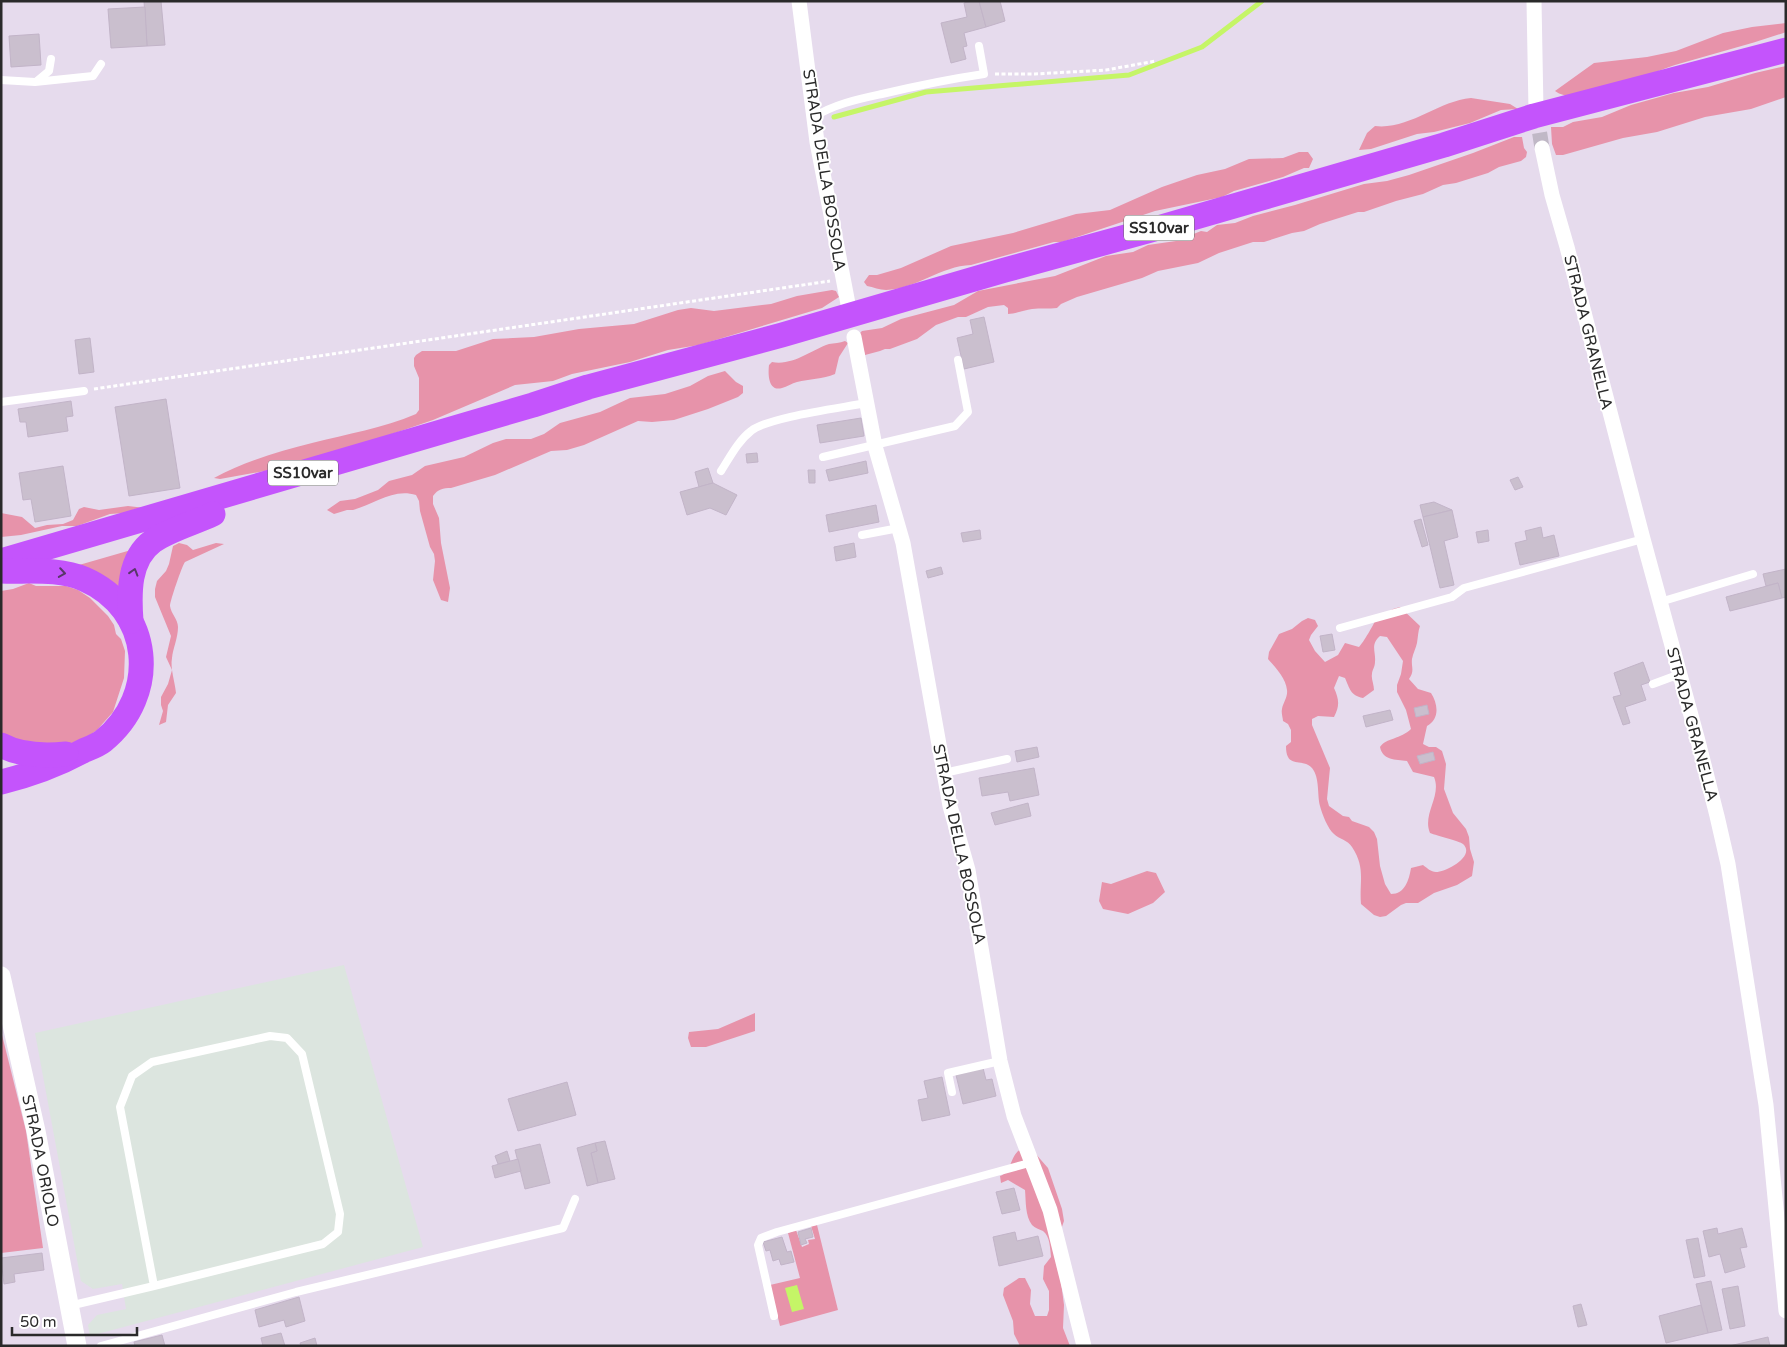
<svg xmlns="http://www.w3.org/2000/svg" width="1787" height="1347" viewBox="0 0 1787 1347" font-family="'Varela Round',sans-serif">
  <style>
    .industrial { fill: #dce5df }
    .green { fill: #e793aa; fill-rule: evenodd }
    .water { fill: #c5f567 }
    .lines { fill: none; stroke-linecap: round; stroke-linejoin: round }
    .stream { stroke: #c5f567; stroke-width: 5 }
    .building { fill: #cabfce; stroke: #c2b4c8 }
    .minor-tunnel { stroke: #c0b8c6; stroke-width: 15; stroke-dasharray: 15 8; stroke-linecap: butt }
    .path { stroke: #fff; stroke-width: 3; stroke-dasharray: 4 2.5; stroke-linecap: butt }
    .service { stroke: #fff; stroke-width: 8 }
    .minor { stroke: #fff; stroke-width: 15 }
    .tertiary { stroke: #fff; stroke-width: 19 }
    .trunk { stroke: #c454fc; stroke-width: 25 }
    .oneway { stroke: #583769 }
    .labels { text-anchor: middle; stroke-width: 4; stroke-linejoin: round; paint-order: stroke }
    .shield { fill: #fff; stroke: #6a6a6a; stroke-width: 1 }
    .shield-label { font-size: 15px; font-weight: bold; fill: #2a2a2a }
    .street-label { font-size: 16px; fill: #2a2a2a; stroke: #fff }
  </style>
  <rect width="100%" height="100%" fill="#e6dbed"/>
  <!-- industrial -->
  <polygon class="industrial" points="344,965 423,1247 90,1336 88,1325 97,1315 126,1309 122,1284 93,1289 81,1281 35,1033"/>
  <!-- green -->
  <g class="green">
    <path d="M1786 23V32C1749 45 1712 54 1675 65 1648 73 1580 110 1555 91L1594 63 1647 57 1676 51 1723 33 1752 27Z"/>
    <polygon points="1786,66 1786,97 1751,109 1705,117 1657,132 1623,138 1563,155 1556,155 1552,144 1551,127 1563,127 1573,122 1602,117 1631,105 1674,93 1708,87 1755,73"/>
    <path d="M1471 98 1510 104 1518 109 1501 110 1470 123 1434 132 1417 134 1371 149 1359 150 1367 133 1375 126C1409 130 1438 101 1471 98Z"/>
    <path d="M1514 137H1522L1524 148 1527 152 1526 157 1521 161 1499 167 1488 173 1456 183 1443 185 1423 194 1396 201 1364 212H1358L1320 224 1304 231 1292 233 1264 242H1253L1219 253 1198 263 1158 271 1142 278 1077 297 1061 304 1057 308C1049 309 1040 308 1032 309 1024 310 1015 314 1008 314V308L1004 305 988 307 966 317H958L936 325 917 339 890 349H885L880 351 865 355 859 334 862 331 882 328 901 319 954 305 978 291 1055 276 1106 256 1133 252 1148 245 1176 241 1201 231 1207 232 1217 225 1235 223 1253 216 1295 205 1364 184 1387 181 1409 175 1473 153Z"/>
    <path d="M1299 152H1308L1313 159 1309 168H1304L1283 177 1234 191 1222 197 1155 211 1062 242H1054L971 265C941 266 916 289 886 290 880 290 873 287 867 286L864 282 869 275H877L901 268 951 246 1013 233 1076 214 1110 210 1162 187 1197 175 1225 169 1249 159 1283 158Z"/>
    <path d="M832 290 836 291 839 297 822 308 699 345 668 350 630 362 572 374 553 381 515 385 433 420 348 449 270 470 220 479 214 478C244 462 279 451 312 443 347 434 383 428 416 414L419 410V378L414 366V358L416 355 422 351H456L493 339 534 337 579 329 634 324 678 310 691 308 714 311 771 304 797 296Z"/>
    <path d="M845 341 848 343 839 357 835 374C823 379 809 379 797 382 792 383 787 387 782 388 768 392 768 374 769 365L772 362C793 366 811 350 829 344 834 343 840 343 845 341Z"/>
    <path d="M725 371 736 382 743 386V393L738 397 708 409 674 420 652 422 638 421 584 445 567 450 551 451 495 475 451 488C443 488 438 489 433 496V504L439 518 441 543 450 588 448 602 441 600 433 580 435 561 434 554 430 547 420 511 419 501 416 495C393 488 375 504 353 510H347L334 514 327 510 340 501 355 499 378 490 389 481 412 475 425 466 464 457 493 443 506 439H531L544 434 560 423 600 412 630 398 665 394 690 386 708 376Z"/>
    <polygon points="128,506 145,508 135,509 125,513 110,514 77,526 62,526 21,535 1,537 1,513 22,517 35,528 47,525 63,524 73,520 79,509 84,507 99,510"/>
    <path d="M179 543 187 545 193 550 216 543 224 544 185 562C182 566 170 601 170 606 171 614 178 619 178 627 178 638 173 648 172 658 170 668 175 682 176 693L168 705 166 722 159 725 163 711 161 705V697L168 684 172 670 166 657 171 636 155 597V589L157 581 166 571 169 564 173 546Z"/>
    <polygon points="138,548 124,599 79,565"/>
    <polygon points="29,583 36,586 66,586 78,590 90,598 108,616 114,625 116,634 121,639 125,651 124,678 113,712 97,730 86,738 56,749 1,737 1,591 13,589"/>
    <path d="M1400 607 1420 626C1418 631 1418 637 1417 643 1416 648 1413 653 1412 659 1411 667 1415 671 1409 679L1418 689 1431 693C1438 704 1440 719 1427 726L1423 744 1429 747H1436L1442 751 1446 764 1444 789 1453 813 1466 829 1469 837 1470 849 1474 862 1472 876 1457 885 1434 893 1418 903H1406L1401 905 1386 916 1380 917 1374 915 1361 904C1359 882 1366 868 1352 847 1348 840 1339 839 1334 834 1328 829 1322 814 1320 806 1317 795 1320 778 1312 768 1302 757 1286 770 1286 746L1291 742V730L1288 724 1283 721C1283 718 1281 713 1282 709 1283 703 1288 697 1287 690 1286 678 1275 667 1268 659L1269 652 1279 634 1292 629 1302 621 1308 618 1315 620 1318 626 1311 635 1309 640 1315 651 1325 662 1338 655 1345 643 1359 647C1363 643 1374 624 1376 619L1393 609ZM1380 636 1387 637 1403 661 1401 674 1397 685V692L1406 710 1411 729C1401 739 1386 738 1380 747 1383 761 1395 759 1407 761L1413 772 1434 777C1442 796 1422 814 1430 833 1437 836 1460 841 1463 844 1476 856 1446 872 1436 872 1431 872 1427 868 1423 865L1411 868C1409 880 1405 894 1391 894L1385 884 1380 866 1377 839 1374 832 1369 827 1352 821 1349 817 1343 816 1329 806 1327 799 1330 768 1312 725V719L1318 716 1334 717C1340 706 1339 699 1334 688L1339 676 1345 678C1350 689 1350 695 1363 698L1374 690C1374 684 1371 679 1372 674 1372 670 1375 667 1375 662 1376 651 1370 645 1380 636Z"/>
    <polygon points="1147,871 1156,873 1165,892 1153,903 1128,914 1103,909 1099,901 1102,882 1111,884"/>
    <polygon points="755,1013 755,1031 706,1047 691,1047 688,1038 689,1032 718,1029"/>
    <polygon points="1,1031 26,1131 43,1248 1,1253"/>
    <path d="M1021 1149 1034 1152 1048 1168 1062 1209 1064 1221 1056 1244 1064 1305 1063 1328 1070 1346H1020L1014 1334 1013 1321 1003 1295 1004 1288 1019 1278H1025L1031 1290 1030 1304 1035 1316H1047L1049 1310V1291L1043 1279 1044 1266 1051 1257C1050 1248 1050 1236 1043 1231 1039 1229 1035 1228 1032 1225 1025 1216 1026 1201 1025 1190L1008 1180 1001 1183 1000 1176C1013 1171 1009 1156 1021 1149Z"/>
    <polygon points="817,1225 838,1310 780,1326 770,1285 800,1278 788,1233 796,1230 802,1247 809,1244 808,1240 815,1239 811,1226"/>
  </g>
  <!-- water -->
  <polygon class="water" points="797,1285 804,1309 792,1312 785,1288"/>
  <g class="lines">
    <!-- stream -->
    <polyline class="stream" points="834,117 926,92 1129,75 1202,47 1262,1"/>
  </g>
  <!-- building -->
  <g class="building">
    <polygon points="144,1 161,1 165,45 147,46"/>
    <polygon points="972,1 979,1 986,27 964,33 967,46 963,47 966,59 951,63 941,23 967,17 964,3"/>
    <polygon points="979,1 1000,1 1005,21 986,27"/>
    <polygon points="145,7 147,46 111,48 108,9"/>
    <polygon points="39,34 41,65 11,67 9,36"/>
    <polygon points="984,317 994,362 964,369 957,338 973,334 970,320"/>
    <polygon points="90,338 94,372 79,374 75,340"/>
    <polygon points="166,399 180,488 129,496 115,407"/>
    <polygon points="71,401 73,416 66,417 68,431 28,437 26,422 20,422 18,409"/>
    <polygon points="861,418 864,436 820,443 817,425"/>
    <polygon points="757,453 758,462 747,463 746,454"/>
    <polygon points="866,461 868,473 829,481 826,470"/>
    <polygon points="63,466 71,516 35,522 31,499 23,500 19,473"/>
    <polygon points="708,468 713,483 699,487 695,472"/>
    <polygon points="808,470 815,470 815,483 809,483"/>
    <polygon points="1518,477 1523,487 1515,490 1510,480"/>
    <polygon points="713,483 737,495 726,515 710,508 687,515 680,492"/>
    <polygon points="1434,502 1452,510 1423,517 1420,505"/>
    <polygon points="876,505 879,522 829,532 826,515"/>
    <polygon points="1452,510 1458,537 1444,541 1454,585 1440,588 1423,517"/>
    <polygon points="1421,519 1428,545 1422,547 1414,521"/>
    <polygon points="1541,527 1543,538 1554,535 1559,556 1520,565 1515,543 1527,540 1525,531"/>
    <polygon points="980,530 981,539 963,542 961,533"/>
    <polygon points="1488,530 1489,541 1478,543 1476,532"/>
    <polygon points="854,543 856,557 836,561 834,547"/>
    <polygon points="941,567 943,574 928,578 926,571"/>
    <polygon points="1786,569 1786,597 1782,598 1778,583 1766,586 1763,574"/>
    <polygon points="1778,583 1782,598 1730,611 1726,597"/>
    <polygon points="1332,634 1335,650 1323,652 1320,636"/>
    <polygon points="1643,662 1650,682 1641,685 1646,700 1625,707 1630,723 1623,725 1613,697 1621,695 1614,673"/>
    <polygon points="1427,705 1429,714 1416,717 1414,708"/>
    <polygon points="1390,710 1393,720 1366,727 1363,716"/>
    <polygon points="1037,747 1039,757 1017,762 1015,751"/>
    <polygon points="1433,752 1435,760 1420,764 1417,756"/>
    <polygon points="1034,768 1039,795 1010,801 1008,792 982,796 979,778"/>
    <polygon points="1028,803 1031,816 995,825 991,813"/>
    <polygon points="983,1068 986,1080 992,1079 996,1096 963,1104 956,1075"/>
    <polygon points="942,1077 950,1115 922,1121 918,1100 928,1098 924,1081"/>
    <polygon points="567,1082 576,1115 518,1131 508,1099"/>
    <polygon points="605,1141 615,1179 598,1183 591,1153 597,1151 595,1143"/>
    <polygon points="595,1143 597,1151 591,1153 598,1183 587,1186 577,1148"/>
    <polygon points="540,1144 550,1183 525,1189 515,1150"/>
    <polygon points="507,1151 510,1161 498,1164 495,1156"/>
    <polygon points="518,1159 521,1171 495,1178 492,1166"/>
    <polygon points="1014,1188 1020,1210 1002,1214 996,1192"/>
    <polygon points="811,1228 813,1237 805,1239 807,1243 801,1245 798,1232"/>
    <polygon points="1717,1228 1718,1234 1742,1228 1747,1247 1740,1248 1745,1267 1725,1273 1720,1254 1709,1257 1703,1231"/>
    <polygon points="1015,1232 1017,1241 1038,1236 1043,1256 999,1266 993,1237"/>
    <polygon points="782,1237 787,1252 791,1251 794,1262 781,1265 779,1259 773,1261 770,1250 766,1251 763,1242"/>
    <polygon points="1698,1238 1705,1276 1694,1278 1686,1240"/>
    <polygon points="42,1253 44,1270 14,1274 15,1282 4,1284 1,1258"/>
    <polygon points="1711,1281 1722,1330 1708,1333 1696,1284"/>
    <polygon points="1738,1286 1745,1326 1730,1329 1722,1289"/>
    <polygon points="299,1297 305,1321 286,1327 284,1320 259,1327 255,1310"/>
    <polygon points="1581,1304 1587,1325 1578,1327 1573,1306"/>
    <polygon points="1701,1305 1708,1333 1666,1343 1659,1316"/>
    <polygon points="281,1333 285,1346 263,1346 261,1338"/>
    <polygon points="162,1335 165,1346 135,1346 134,1342"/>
    <polygon points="1768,1337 1770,1346 1729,1346"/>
    <polygon points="315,1338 317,1346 301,1346 300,1343"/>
  </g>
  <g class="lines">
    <!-- minor-tunnel -->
    <polyline class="minor-tunnel" points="1536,110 1542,148"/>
    <!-- path -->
    <g class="path">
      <polyline points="995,74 1035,74 1106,70 1156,61"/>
      <polyline points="94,389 830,281"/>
    </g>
    <!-- service -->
    <g class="service">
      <polyline points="1,80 35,82 93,76 101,64"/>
      <polyline points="37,81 49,71 51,59"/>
      <path d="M814 117C834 104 859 99 882 94 916 86 950 79 984 74L979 46"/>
      <polyline points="1,402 84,391"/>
      <polyline points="823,457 955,426 968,412 958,360"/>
      <path d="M721 471C730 457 738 441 751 431 768 417 841 408 866 403"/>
      <polyline points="862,535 899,528"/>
      <polyline points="1660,602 1753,574"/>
      <polyline points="1340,628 1452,597 1464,588 1643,539"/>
      <polyline points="1653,684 1680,674"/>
      <polyline points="944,773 1007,759"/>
      <polyline points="952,1092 948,1073 1000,1061"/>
      <polyline points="69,1306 154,1286 323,1244 338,1232 340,1214 302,1054 287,1038 270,1036 152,1062 132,1076 120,1107 154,1286"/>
      <polyline points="774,1316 758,1245 761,1238 777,1232 1033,1162"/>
      <polyline points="101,1346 296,1292 563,1228 575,1199"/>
    </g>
    <!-- minor -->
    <g class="minor">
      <polyline points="799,1 817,142 849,309"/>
      <polyline points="1534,1 1536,110"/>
      <polyline points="1542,148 1552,195 1567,247 1643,539 1698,741 1717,816 1728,864 1766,1105 1786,1311"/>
      <polyline points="854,337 875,446 903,543 950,806 968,870 1000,1061 1014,1116 1050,1210 1084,1346"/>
    </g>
    <!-- tertiary -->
    <path class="tertiary" id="s1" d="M1 976 36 1131 77 1346"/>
    <!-- trunk -->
    <g class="trunk">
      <polyline points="1,561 533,405 588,387 782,335 1005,270 1151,230 1444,145 1534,116 1786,50"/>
      <path d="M1 571C28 572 59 568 84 579 153 609 160 695 103 741 98 745 90 748 83 751 57 765 30 775 1 782"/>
      <path d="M131 621C129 594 128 559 153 541 171 529 194 523 213 514"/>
      <path d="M1 745C21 756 45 756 66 754"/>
    </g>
  </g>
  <!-- one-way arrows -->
  <defs><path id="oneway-chevron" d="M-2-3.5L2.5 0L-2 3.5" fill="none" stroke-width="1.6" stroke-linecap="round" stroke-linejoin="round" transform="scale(1.25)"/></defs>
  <g class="oneway">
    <use href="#oneway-chevron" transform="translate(134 572) rotate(-73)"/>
    <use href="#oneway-chevron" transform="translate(62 573) rotate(9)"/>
  </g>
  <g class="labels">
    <!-- shield labels -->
    <g class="shield">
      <rect x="1124" y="215.5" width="70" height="25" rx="4"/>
      <rect x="268" y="460.5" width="70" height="25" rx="4"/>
    </g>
    <g class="shield-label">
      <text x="1159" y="233">SS10var</text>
      <text x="303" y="478">SS10var</text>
    </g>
    <!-- street labels -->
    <g class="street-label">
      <text transform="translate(825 170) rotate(81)" y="6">STRADA DELLA BOSSOLA</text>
      <text transform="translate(1589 332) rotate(76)" y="6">STRADA GRANELLA</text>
      <text transform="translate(1693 724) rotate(75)" y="6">STRADA GRANELLA</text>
      <text transform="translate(960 844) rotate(78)" y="6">STRADA DELLA BOSSOLA</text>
      <text dy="6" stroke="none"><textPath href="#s1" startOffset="189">STRADA ORIOLO</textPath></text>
    </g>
  </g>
  <!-- border -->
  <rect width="1787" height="1347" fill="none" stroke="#2a2a2a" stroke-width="5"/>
  <!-- scale -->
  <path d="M12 1327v8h125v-8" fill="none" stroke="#2a2a2a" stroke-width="2.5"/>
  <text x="20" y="1327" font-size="15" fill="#2a2a2a" stroke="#ffffff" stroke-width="4" paint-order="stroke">50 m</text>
</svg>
